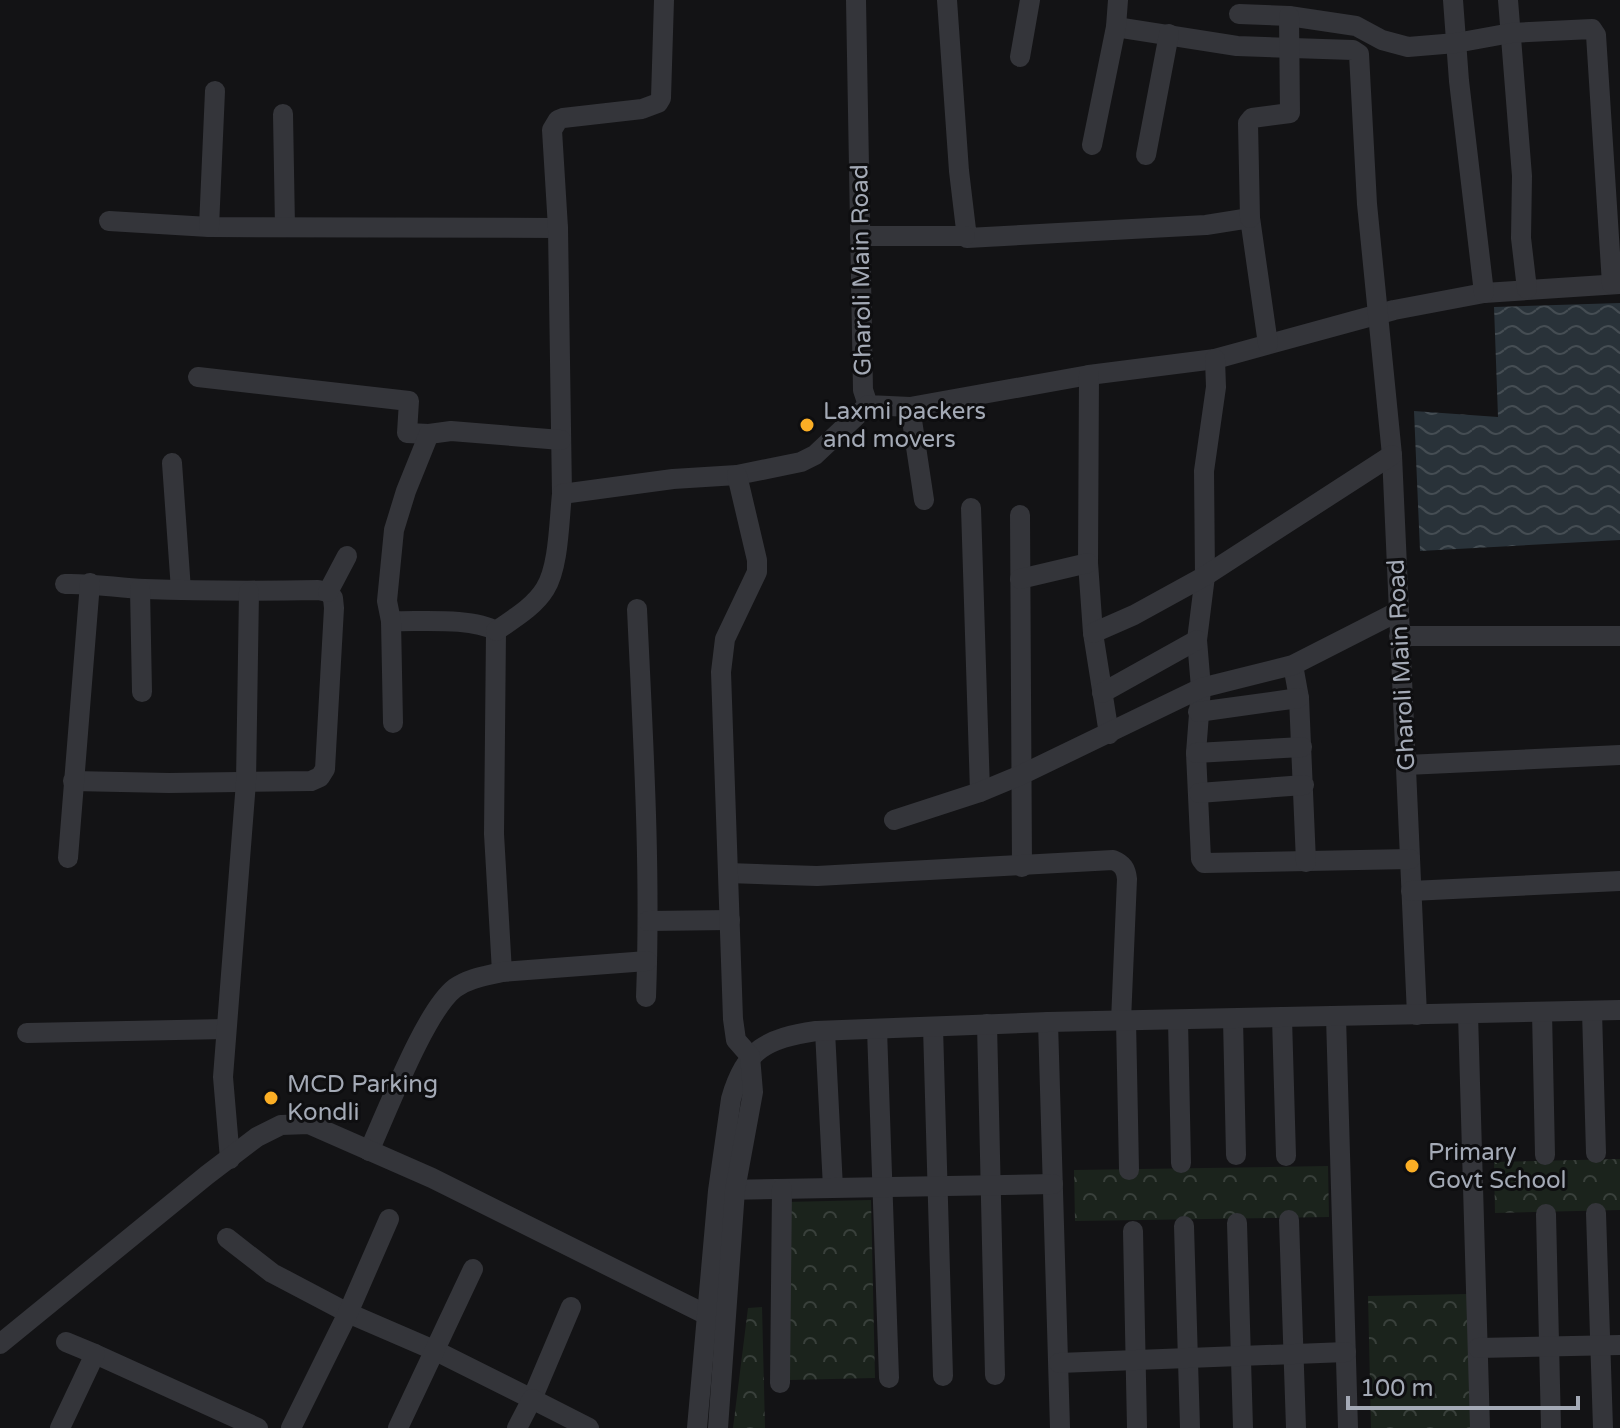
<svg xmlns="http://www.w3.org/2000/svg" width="1620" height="1428" viewBox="0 0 1620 1428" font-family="'Varela Round',sans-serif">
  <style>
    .park { fill: url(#park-crowns) }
    .water { fill: url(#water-waves) }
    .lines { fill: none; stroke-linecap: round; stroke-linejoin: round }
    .minor { stroke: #34353a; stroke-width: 20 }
    .poi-dot { fill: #fbae25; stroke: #0e0e10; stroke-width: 3 }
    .labels { text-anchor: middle; stroke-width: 6; stroke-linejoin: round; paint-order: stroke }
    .street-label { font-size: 24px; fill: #a4aab6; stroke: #0e0e10 }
    .poi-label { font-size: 24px; fill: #a4aab6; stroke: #0e0e10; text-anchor: start }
  </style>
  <defs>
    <pattern id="park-crowns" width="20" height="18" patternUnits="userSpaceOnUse" patternTransform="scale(2)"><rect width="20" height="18" fill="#1b231c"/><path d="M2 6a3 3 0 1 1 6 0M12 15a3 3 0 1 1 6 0" fill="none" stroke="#39403b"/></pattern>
    <pattern id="water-waves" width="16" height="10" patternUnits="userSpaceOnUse" patternTransform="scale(2)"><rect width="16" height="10" fill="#293239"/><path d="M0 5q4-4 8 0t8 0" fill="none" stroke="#454d53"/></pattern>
  </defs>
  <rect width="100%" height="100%" fill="#131315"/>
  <!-- park -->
  <g class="park">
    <polygon points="1620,1159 1620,1210 1495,1213 1494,1162"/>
    <polygon points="1328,1166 1329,1217 1075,1221 1074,1170"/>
    <polygon points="871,1200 875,1378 789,1380 785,1202"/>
    <polygon points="1468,1294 1472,1428 1371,1428 1368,1296"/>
    <polygon points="762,1307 765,1428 733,1428 748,1308"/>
  </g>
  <!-- water -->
  <polygon class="water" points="1620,303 1620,540 1420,551 1414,411 1498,417 1494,307"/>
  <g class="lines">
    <!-- minor -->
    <g class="minor">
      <polyline points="856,0 863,390 868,405 910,407 1089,375 1215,359 1394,310 1484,293 1620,284"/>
      <polyline points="947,0 959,171 967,238 1206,225 1250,218 1268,344"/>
      <polyline points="1453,0 1459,81 1484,293"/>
      <polyline points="1508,0 1522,176 1521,238 1527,289"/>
      <polyline points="1239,14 1289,16 1356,26 1382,40 1408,47 1456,43 1511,33 1592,29 1596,35 1612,284"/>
      <polyline points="1116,27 1237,46 1353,50 1359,54 1367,204 1392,455 1417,1015"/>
      <polyline points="1020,57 1030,0"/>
      <polyline points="283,114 285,227"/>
      <polyline points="1092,145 1116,27 1118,0"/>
      <polyline points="1146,155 1169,34"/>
      <polyline points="1250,218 1248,123 1252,118 1290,113 1289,16"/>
      <polyline points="109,221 209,227 558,228"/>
      <polyline points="209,227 215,91"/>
      <polyline points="860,236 965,236"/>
      <polyline points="1215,359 1216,387 1204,471 1205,576 1197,640 1201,688 1196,753 1201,859 1204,863 1410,859"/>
      <polyline points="1089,375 1088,563 1093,633 1109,734"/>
      <polyline points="198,377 409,401 407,433 429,434"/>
      <polyline points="910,407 924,500"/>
      <polyline points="172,463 181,590"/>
      <polyline points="562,494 558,228 552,130 558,120 563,118 642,109 658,103 661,98 664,0"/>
      <polyline points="971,508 980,792"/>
      <polyline points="1020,515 1022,867"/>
      <polyline points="1020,579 1088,563"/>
      <path d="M65 584C92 583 118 588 145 589 203 591 260 591 318 590L328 592 333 598 334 608 325 769 320 777 311 781 169 783 73 781"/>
      <polyline points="140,589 142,692"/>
      <polyline points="328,592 347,556"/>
      <path d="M637 609C643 738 651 867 646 997"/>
      <path d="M391 621C419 622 472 617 496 631L494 834 502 972"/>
      <path d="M496 631C513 619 534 607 545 589 559 567 559 521 562 494L673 479 737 475 801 462 815 455 868 405"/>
      <polyline points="1093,633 1134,615 1205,576 1392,455"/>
      <polyline points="1399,636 1620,636"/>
      <polyline points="1293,665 1299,698 1306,862"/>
      <polyline points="1102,693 1197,640"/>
      <polyline points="1198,712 1299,698"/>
      <polyline points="393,723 391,621 387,601 394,530 406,491 429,434 451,431 561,440"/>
      <polyline points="1196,753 1302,747"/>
      <polyline points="1406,765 1620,755"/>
      <polyline points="1199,793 1304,785"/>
      <polyline points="894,820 980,792 1021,775 1201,688 1293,665 1399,611"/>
      <polyline points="68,858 90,583"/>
      <path d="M728 873 817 876 1113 860C1123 864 1126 869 1127 879L1121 1021"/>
      <polyline points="1411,891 1620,881"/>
      <polyline points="648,921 730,920"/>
      <polyline points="1592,1011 1596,1153"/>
      <polyline points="1542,1012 1545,1155"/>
      <polyline points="1468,1014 1480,1428"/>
      <polyline points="1336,1017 1348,1428"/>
      <polyline points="1282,1018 1286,1156"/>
      <polyline points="1233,1019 1236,1155"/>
      <polyline points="1126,1020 1129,1170"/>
      <polyline points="1178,1020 1181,1163"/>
      <polyline points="1048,1022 1060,1428"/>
      <polyline points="987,1024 995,1375"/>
      <polyline points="933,1027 943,1376"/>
      <polyline points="877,1029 889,1378"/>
      <polyline points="825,1031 833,1188"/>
      <polyline points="27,1033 226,1029"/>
      <path d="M369 1151C387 1112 425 1011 455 988 469 978 486 976 502 972L647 961"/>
      <polyline points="230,1159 223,1077 246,782 249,592"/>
      <polyline points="721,1190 1053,1184"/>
      <polyline points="1596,1213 1603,1428"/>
      <polyline points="1546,1214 1551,1428"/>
      <polyline points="1289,1220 1296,1428"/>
      <polyline points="1237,1223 1243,1428"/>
      <polyline points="1184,1226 1190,1428"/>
      <polyline points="1133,1231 1137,1428"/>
      <polyline points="227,1238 272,1273 348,1313 436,1351 532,1399 571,1307"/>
      <polyline points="0,1344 207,1175 257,1137 281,1125 309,1124 432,1178 715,1319"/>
      <polyline points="1478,1348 1620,1345"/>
      <polyline points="95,1354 258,1428"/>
      <polyline points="1059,1363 1346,1352"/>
      <polyline points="780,1383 782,1189"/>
      <polyline points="60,1428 95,1354 66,1342"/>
      <polyline points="291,1428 348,1313 389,1219"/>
      <polyline points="398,1428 473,1269"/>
      <polyline points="517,1428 532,1399 589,1428"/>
      <path d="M697 1428 718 1191 731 1099C745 1049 767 1038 816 1031L1048 1022 1620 1010"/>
      <polyline points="718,1428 735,1190 753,1092 750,1056 736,1040 733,1019 721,672 725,639 757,572 757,560 737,475"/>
    </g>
  </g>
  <!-- markers -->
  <g class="poi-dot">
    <circle cx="807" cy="425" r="8"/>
    <circle cx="271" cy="1098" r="8"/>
    <circle cx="1412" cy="1166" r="8"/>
  </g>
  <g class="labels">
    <!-- street labels -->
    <g class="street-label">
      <text transform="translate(861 270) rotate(-91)" y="8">Gharoli Main Road</text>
      <text transform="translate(1401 665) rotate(-93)" y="8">Gharoli Main Road</text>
    </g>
    <!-- poi labels -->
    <g class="poi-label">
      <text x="823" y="419">Laxmi packers<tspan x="823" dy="28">and movers</tspan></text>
      <text x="287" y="1092">MCD Parking<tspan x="287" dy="28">Kondli</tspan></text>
      <text x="1428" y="1160">Primary<tspan x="1428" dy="28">Govt School</tspan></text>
    </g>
  </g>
  <!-- scale -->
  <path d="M1348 1396v12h230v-12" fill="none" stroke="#a4aab6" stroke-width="4"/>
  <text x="1360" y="1396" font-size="24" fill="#a4aab6" stroke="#0e0e10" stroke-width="6" paint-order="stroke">100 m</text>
</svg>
